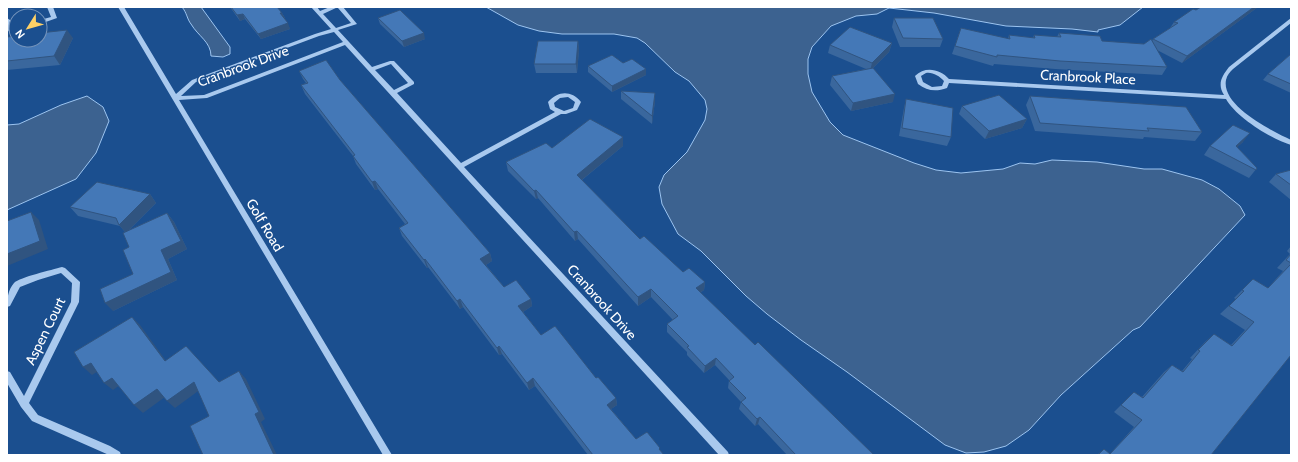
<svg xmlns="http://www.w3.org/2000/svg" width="1298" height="462" viewBox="0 0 1298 462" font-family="Cabin,sans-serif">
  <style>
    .water { fill: #3c6290; stroke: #9cc4f0 }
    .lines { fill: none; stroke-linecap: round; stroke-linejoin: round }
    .minor { fill: #a9c9ee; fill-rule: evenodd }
    .wall { fill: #3a679d }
    .shaded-wall { fill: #305480 }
    .building { fill: #4478b7; stroke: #305480 }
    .labels { text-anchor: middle; stroke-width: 3; stroke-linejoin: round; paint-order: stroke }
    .street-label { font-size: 14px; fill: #fff; stroke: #1b4f8f }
  </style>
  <rect width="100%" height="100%" fill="#1b4f8f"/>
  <!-- water -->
  <g class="water">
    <path d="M182 7H201L230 47V54L223 57 211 56C211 42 198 36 191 24 187 19 187 13 182 7Z"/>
    <polygon points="486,7 1143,7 1120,25 1098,30 1098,32 1072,29 1006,26 934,13 889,8 877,14 856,16 831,26 812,47 808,59 808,74 812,92 830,122 843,135 914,163 936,170 961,173 1003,169 1020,163 1035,164 1052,160 1097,162 1144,169 1162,169 1202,180 1219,189 1240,206 1245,215 1140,327 1133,330 1061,395 1029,430 1006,446 984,452 966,453 945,445 847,372 801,340 767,314 746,296 701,251 678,234 662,204 659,187 664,175 687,152 705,120 707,109 705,100 689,81 675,72 645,43 637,38 614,34 562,34 539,31 518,25"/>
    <polygon points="87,96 103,107 109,121 96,153 76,179 7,210 7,125 19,124 61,105"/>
  </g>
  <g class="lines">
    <!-- minor -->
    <g class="minor">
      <polygon points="47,7 53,7 57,18 40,24 40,20 51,17"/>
      <path d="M118 7H124L176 94 192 80 315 34 331 29 311 7H317L320 11 330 7H343L357 24 338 30 372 67 390 61H394L414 82V84L397 93 461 163 555 112 550 109 548 102C558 91 571 90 581 102L577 110 566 114H561L464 167 728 452 729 455H719L345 45 207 98 179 100 392 455H383ZM338 7V8L351 23 336 28 323 14ZM334 32 343 42 204 95 181 96 196 82 319 36ZM391 64 408 83 394 90 375 70ZM568 97 575 102 573 108 564 111 555 107 554 103 560 98Z"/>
      <path d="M7 18 10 20 14 31 13 32 11 33C6 31 7 23 7 18Z"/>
      <path d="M1291 18V23L1233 69C1230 72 1227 75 1226 80 1221 106 1272 131 1291 140V145C1271 139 1236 117 1226 99L949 83 947 88C936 92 927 91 918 84L915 76C925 66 940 69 949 79L1224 95C1217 84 1222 76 1229 67ZM926 73C933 72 939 76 944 81L942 86 932 87 923 82 921 76Z"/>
      <path d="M62 267 65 268 80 282 79 302 29 403 38 415 110 446 120 452 121 455H109L32 421 21 407 7 383V371L10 372 24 396 71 302 72 283 61 273 38 280 20 287 10 306 7 307C7 299 8 290 14 283 20 277 52 270 62 267Z"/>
    </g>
  </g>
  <!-- wall -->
  <g class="wall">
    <polygon points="230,7 277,7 282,13 285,18 284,18 290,29 261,39 245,19 240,21"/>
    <polygon points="1258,7 1182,63 1157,50 1167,67 1162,75 1055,69 994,64 993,66 952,54 961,28 1008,39 1009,35 1033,38 1034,35 1057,37 1059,33 1102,41 1144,44 1152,41 1153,39 1170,28 1174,22 1196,10"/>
    <polygon points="378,18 425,39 404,47 380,24"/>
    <polygon points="894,18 943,39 940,47 900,47 892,27"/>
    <polygon points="7,37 73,38 60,65 7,70"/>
    <polygon points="578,41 579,50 577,73 536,73 534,64"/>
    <polygon points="892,43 889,52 873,68 893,102 851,111 830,85 832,76 866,69 828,53 830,45"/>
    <polygon points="1291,54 1291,93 1263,80 1268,74"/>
    <polygon points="623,63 646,75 612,92 588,72 588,66"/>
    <polygon points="299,71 340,80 490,253 492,261 486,265 504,287 531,299 532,306 523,312 541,335 596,378 616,398 617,405 611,409 636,439 660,448 660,451 664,455 588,455 535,386 529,390 502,354 499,355 463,307 460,309 428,267 427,268 402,236 399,228 405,224 378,189 375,190 356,164 353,156 305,94 301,85 306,83 303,79"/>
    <polygon points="621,91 655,93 655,101 652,124 621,99"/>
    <polygon points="1030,96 1202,132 1195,141 1144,137 1143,139 1035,131 1026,105"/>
    <polygon points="906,99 951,137 947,146 899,136 904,108"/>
    <polygon points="962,106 1027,119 1022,128 985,139 959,114"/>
    <polygon points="1243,142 1237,147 1257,168 1249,178 1204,155 1210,146"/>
    <polygon points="623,146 582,180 640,239 683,272 705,282 704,290 700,293 755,345 874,455 787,455 758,424 755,426 739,409 741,402 728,388 729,380 715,365 704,373 687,355 687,352 667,332 667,324 673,320 651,297 638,306 578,239 575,241 538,198 536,199 508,171 506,162 552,148"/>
    <polygon points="1291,170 1291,200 1269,182 1276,174"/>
    <polygon points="150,194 156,203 129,230 167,213 174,222 187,249 168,259 177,280 113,311 133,274 129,247 125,232 120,226 78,216 70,207"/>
    <polygon points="1291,246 1291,356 1289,357 1211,455 1097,455 1104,449 1110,454 1134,427 1114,412 1134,392 1142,397 1164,372 1172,365 1182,371 1192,359 1190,358 1205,342 1214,334 1231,345 1245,330 1220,314 1236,299 1234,298 1253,279 1268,288 1283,271 1277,268 1290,254 1287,251"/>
  </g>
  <!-- shaded-wall -->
  <g class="shaded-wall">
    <polygon points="1254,7 1258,7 1182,63 1187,56"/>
    <polygon points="280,13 282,13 285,18 282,19"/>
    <polygon points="243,14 245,19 240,21 237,15"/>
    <polygon points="288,23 290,29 261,39 258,34"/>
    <polygon points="67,30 73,38 60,65 54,56"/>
    <polygon points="424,33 425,39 404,47 402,41"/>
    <polygon points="578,41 579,50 577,73 576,64"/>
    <polygon points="892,43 889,52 870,71 872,63"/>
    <polygon points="646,69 646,75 612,92 612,86"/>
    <polygon points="655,93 655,101 652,124 652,116"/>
    <polygon points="895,94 893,102 851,111 853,103"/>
    <polygon points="1027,119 1022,128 985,139 989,131"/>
    <polygon points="1250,133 1243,142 1229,155 1236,146"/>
    <polygon points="623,137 623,146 578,183 577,175"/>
    <polygon points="375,181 378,189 375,190 372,182"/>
    <polygon points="536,190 538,198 536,199 534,191"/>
    <polygon points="150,194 156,203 126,233 119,225"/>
    <polygon points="31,212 39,220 48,249 7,266 7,254"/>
    <polygon points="167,213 174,222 187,249 168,259 177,280 113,311 105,303 161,250"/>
    <polygon points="577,231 578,239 575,241 574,232"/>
    <polygon points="490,253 492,261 483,267 480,259"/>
    <polygon points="425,259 428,267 427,268 424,260"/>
    <polygon points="705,282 704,290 695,296 696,288"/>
    <polygon points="651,289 651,297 638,306 638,297"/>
    <polygon points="460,299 463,307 460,309 457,301"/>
    <polygon points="531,299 532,306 520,314 518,306"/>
    <polygon points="132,317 140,325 172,369 165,361"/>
    <polygon points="499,346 502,354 499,355 497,348"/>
    <polygon points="716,358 715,365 704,373 705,366"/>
    <polygon points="91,363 100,370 92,375 83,367"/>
    <polygon points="239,371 246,379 265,419 261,422 277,455 274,455 255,414"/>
    <polygon points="112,378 120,385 113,390 104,383"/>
    <polygon points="533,378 535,386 529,390 527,383"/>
    <polygon points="194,382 201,389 175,408 167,401"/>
    <polygon points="157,389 165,397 143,413 134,405"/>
    <polygon points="616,398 617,405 607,412 607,405"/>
    <polygon points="760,417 758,424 755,426 757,419"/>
  </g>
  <!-- building -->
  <g class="building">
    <polygon points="231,7 277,7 282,13 280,13 288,23 258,34 243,14 237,15"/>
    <polygon points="1201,7 1254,7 1187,56 1153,39 1178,23 1174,22 1193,9 1196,10"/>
    <polygon points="400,10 424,33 402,41 378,18"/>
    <polygon points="894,18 933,18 943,39 903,38"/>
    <polygon points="850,27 892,43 872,63 830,45"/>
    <polygon points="961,28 1010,39 1009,35 1035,38 1034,35 1061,37 1059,33 1100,36 1102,41 1144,44 1151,39 1167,67 1060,61 997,55 997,57 955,46"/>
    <polygon points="67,30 54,56 7,61 7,37 16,36 16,40 40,40 40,33"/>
    <polygon points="538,41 578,41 576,64 534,64"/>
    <polygon points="1291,54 1291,84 1268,74"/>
    <polygon points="612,55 623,63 632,59 646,69 612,86 588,66"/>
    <polygon points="326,60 340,80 490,253 480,259 504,287 516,280 531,299 518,306 541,335 555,326 596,378 598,377 616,398 607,405 636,439 647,432 660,448 659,449 664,455 593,455 533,378 527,383 499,346 497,348 460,299 457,301 425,259 424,260 399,228 408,223 375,181 372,182 353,156 355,155 301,85 308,83 299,71"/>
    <polygon points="873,68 895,94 853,103 832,76"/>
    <polygon points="621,91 655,93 652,116"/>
    <polygon points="999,95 1027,119 989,131 962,106"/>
    <polygon points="1030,96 1186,107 1202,132 1147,128 1149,131 1040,123"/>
    <polygon points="906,99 953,108 951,137 902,128"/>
    <polygon points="590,119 623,137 577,175 640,239 644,236 683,272 689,268 705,282 696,288 755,345 758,342 874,455 796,455 760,417 757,419 741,402 746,398 729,381 734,377 716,358 705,366 687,347 689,346 667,324 678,316 651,289 638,297 577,231 574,232 536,190 534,191 506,162 546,143 552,148"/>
    <polygon points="1233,125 1250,133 1236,146 1257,168 1256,170 1210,146"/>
    <polygon points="1291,170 1291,185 1276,174"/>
    <polygon points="97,182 150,194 119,225 116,218 70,207"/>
    <polygon points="31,212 40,241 7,254 7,221"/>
    <polygon points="167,213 181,241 161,250 171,272 105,303 100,289 133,274 123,250 129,247 123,233"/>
    <polygon points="1291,254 1291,263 1286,260"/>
    <polygon points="1291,264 1291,355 1211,455 1098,455 1104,449 1110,454 1142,420 1121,405 1134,392 1143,398 1172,365 1183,372 1200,351 1198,350 1214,334 1232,346 1254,322 1229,306 1244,291 1242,290 1253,279 1268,288"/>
    <polygon points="132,317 165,361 186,346 219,382 239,371 259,412 255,414 274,455 203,455 190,426 209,416 194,382 167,401 157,389 134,405 112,378 104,383 91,363 83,367 74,352"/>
  </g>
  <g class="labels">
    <!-- street labels -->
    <g class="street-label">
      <text transform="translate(243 66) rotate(-20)" y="5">Cranbrook Drive</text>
      <text transform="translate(1088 77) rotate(3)" y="5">Cranbrook Place</text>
      <text transform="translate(265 225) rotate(59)" y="5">Golf Road</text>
      <text transform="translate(602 302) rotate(48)" y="5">Cranbrook Drive</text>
      <text transform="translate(45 331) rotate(-64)" y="5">Aspen Court</text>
    </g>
  </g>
  <!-- border -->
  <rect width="1298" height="462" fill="none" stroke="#ffffff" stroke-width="16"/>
  <!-- north arrow -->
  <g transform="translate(28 28) rotate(233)"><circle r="19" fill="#1b4f8f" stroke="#7695bc"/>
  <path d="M0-3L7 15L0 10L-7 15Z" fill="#ffd166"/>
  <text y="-6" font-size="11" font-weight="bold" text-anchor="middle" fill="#ffffff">N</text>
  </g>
</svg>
